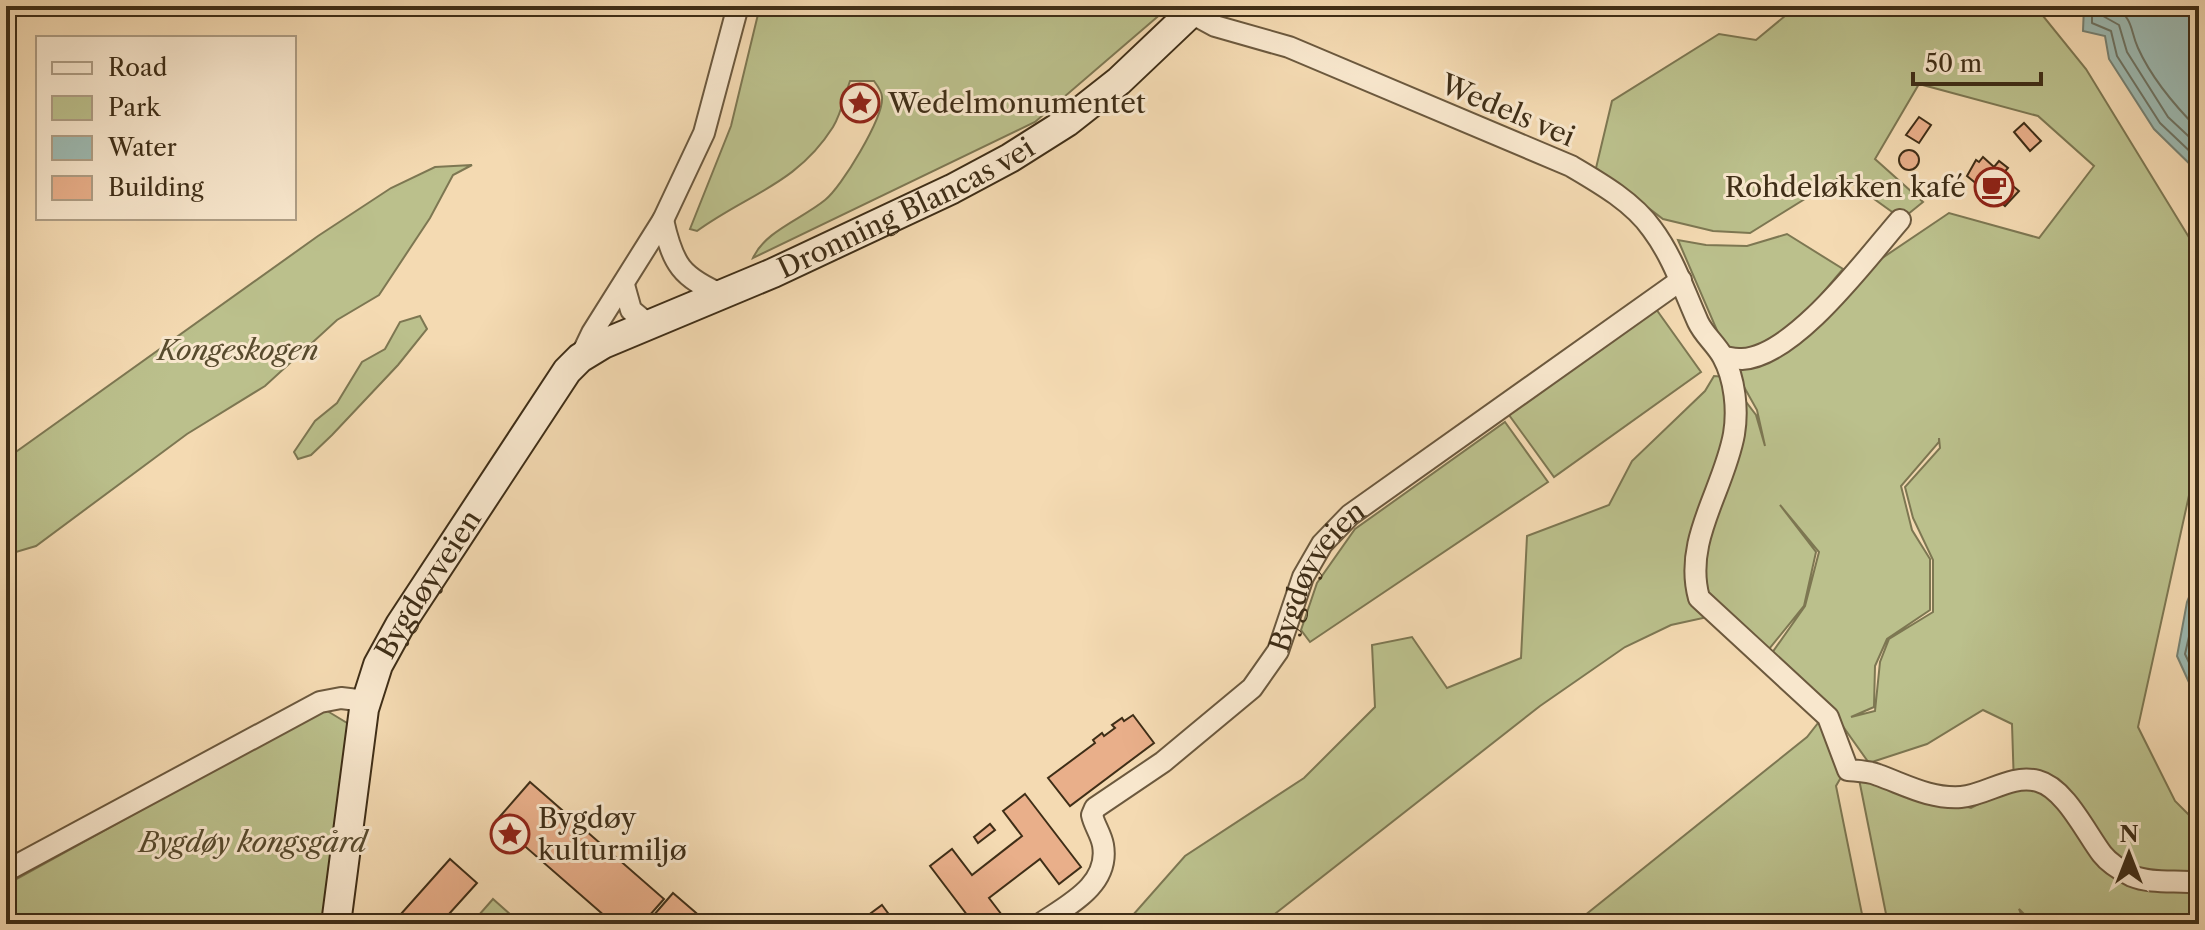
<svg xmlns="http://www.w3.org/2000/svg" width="2205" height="930" viewBox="0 0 2205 930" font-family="'Libre Caslon Text',serif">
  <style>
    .green { fill: #bbc08c; stroke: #7d7752; stroke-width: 2; fill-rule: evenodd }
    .water { fill: #9dbab2; stroke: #778274; stroke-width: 2 }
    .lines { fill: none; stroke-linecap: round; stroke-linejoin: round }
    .shore { stroke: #6e7464; stroke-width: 2 }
    .building { fill: #e9af8a; stroke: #3f2e17; stroke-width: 2 }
    .street-casing { stroke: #6c593e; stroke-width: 24 }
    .secondary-casing { stroke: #3f2e17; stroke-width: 32 }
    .street { stroke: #f8e7cd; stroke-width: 20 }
    .secondary { stroke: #f8e7cd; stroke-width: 28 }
    .labels { text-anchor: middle; stroke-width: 6; stroke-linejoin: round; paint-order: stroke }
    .poi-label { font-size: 28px; fill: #3f2e17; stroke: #f8e7cd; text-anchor: start }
    .street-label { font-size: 28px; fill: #3f2e17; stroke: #f8e7cd }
    .park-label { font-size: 28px; font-style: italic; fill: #584b2e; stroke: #f8e7cd }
  </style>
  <rect width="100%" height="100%" fill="#f4dab2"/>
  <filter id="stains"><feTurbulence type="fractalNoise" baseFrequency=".0025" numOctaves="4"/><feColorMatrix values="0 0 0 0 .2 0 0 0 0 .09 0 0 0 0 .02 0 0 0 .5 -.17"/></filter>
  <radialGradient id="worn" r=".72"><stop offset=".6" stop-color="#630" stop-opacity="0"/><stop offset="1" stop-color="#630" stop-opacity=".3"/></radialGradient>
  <!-- green -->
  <g class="green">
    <path d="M760 6H1170L1035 122 753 258C765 231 802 219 825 200 841 188 884 117 882 97 882 92 877 85 874 81H850C845 95 841 114 833 127 797 184 748 194 697 231L690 229 731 126Z"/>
    <path d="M1797 6H2035L2086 69 2198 252 2199 450 2138 727 2175 801 2199 825V924H2031V921L2019 909 2025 924H1888L1859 779 1971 808 2014 786 2012 724 1983 710 1927 744 1869 763 1839 721 1772 653 1805 606 1819 552 1780 505 1816 552 1804 606 1765 654 1721 614 1671 625 1625 647 1540 706 1262 924H1125L1185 856 1304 778 1375 707 1372 645 1412 637 1447 688 1521 658 1527 536 1609 505 1632 461 1705 391 1714 376 1727 377 1756 415 1765 446 1757 410 1734 369 1863 271 1949 213 2039 238 2094 166 2038 116 1919 84 1875 159 1923 202 1902 219 1842 176 1750 233 1713 231 1663 219 1596 168 1612 101 1719 34 1756 40ZM1939 438 1940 448 1905 487 1913 518 1933 560V612L1889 639 1880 662 1875 711 1851 717 1874 707 1875 666 1887 639 1930 610V559L1912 530 1901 486 1939 442Z"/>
    <polygon points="472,165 453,175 430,218 379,295 337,320 265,386 187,434 36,546 6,555 6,459 318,236 391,188 435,167"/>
    <polygon points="1787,234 1843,269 1799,321 1757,346 1738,353 1725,349 1678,240 1706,245 1747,246"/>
    <polygon points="1656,309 1701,372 1554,477 1509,415"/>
    <polygon points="420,316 427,329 398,365 332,435 311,455 298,459 294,452 315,421 337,403 362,362 385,349 400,322"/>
    <polygon points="1505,422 1548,482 1310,642 1301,630 1317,583 1355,529"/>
    <polygon points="324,709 352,726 326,924 6,924 6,885"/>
    <polygon points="1822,718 1843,774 1836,786 1864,924 1574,924 1807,737"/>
    <polygon points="493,899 521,924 471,924"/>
  </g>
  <!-- water -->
  <g class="water">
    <polygon points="2084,6 2199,6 2199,173 2154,129 2109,59 2105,36 2083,31"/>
    <polygon points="2199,573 2199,740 2190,724 2192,689 2177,656 2187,602"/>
  </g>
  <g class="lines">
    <!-- shore -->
    <g class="shore">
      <polyline points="2092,6 2092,23 2111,31 2117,56 2160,123 2199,160"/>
      <polyline points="2102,6 2103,16 2119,25 2127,52 2168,117 2199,146"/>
      <path d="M2114 6C2135 21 2129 28 2138 48 2151 77 2177 108 2199 130"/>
      <polyline points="2199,593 2185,654 2199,684"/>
    </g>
  </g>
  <!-- building -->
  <g class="building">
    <polygon points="1919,117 1931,125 1919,143 1906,135"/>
    <polygon points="2024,123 2041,141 2030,151 2014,132"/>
    <circle cx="1909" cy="160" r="10"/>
    <polygon points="1983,157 1994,167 1999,161 2008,168 2001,176 2019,191 2005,206 1992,194 1986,201 1976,192 1975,188 1978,185 1967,176 1976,160 1979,162"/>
    <polygon points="1133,715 1154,743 1070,806 1048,778 1095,743 1093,740 1102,733 1104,736 1115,728 1112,725 1122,718 1124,721"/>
    <polygon points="530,782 664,899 642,924 614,924 496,821"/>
    <polygon points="1025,794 1081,867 1059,884 1040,859 989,898 1008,923 974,924 930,866 952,849 972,875 1022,836 1003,811"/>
    <polygon points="990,824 995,830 978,843 974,837"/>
    <polygon points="450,859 477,883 440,924 392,924"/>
    <polygon points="673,893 709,924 646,924"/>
    <polygon points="882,905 896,924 867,924 863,919"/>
  </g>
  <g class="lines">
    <defs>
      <g id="street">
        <path d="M1191 13 1215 26 1289 47 1571 166C1600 183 1633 202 1652 229 1673 257 1684 291 1698 322 1704 335 1716 344 1723 357 1735 379 1738 410 1734 434 1724 490 1683 540 1699 598L1828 717 1848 770C1858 771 1869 771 1878 775 1906 785 1930 799 1961 797 1987 795 2010 774 2038 781 2065 788 2086 833 2102 854 2109 863 2122 871 2132 876 2151 884 2178 880 2199 883"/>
        <path d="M663 220C673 265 681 277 723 295"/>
        <polyline points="624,285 631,310 649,325"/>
        <path d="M1724 357C1730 358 1736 359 1742 359 1794 357 1867 258 1900 220"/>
        <polyline points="580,358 592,333 663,220 704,133 738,6"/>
        <polyline points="6,871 320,702 341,698 366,701"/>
        <path id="s1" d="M1040 924C1068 905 1110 885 1103 845 1101 834 1094 825 1092 815L1095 808 1163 762 1252 688 1278 651 1303 577 1322 544 1350 515 1681 280"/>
      </g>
      <g id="secondary">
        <path id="s2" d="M336 924 364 709 378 665 400 625 567 371 580 358 603 344 773 273 952 189 1010 158 1067 122 1119 81 1198 6"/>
      </g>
    </defs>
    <!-- street casing -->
    <use href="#street" class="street-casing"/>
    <!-- secondary casing -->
    <use href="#secondary" class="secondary-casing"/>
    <!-- street -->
    <use href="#street" class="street"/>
    <!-- secondary -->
    <use href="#secondary" class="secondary"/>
  </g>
  <!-- icons -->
  <defs>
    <symbol id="sight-ring" viewBox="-11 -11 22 22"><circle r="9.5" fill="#f8e7cd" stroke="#8f2418" stroke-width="1.5"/><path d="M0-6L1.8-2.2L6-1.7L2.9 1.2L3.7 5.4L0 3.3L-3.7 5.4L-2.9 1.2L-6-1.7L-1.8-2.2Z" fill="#8f2418"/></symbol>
    <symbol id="cafe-ring" viewBox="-11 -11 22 22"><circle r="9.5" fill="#f8e7cd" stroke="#8f2418" stroke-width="1.5"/><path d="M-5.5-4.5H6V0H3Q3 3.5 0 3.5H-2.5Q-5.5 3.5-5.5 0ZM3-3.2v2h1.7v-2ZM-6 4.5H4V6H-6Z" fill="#8f2418"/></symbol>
  </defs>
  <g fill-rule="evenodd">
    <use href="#sight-ring" x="838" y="81" width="44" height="44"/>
    <use href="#cafe-ring" x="1972" y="165" width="44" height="44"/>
    <use href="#sight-ring" x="488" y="812" width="44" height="44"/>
  </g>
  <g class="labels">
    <!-- poi labels -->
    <g class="poi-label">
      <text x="888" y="113">Wedelmonumentet</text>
      <text x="1966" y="197" text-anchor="end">Rohdeløkken kafé</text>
      <text x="538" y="828">Bygdøy<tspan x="538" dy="32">kulturmiljø</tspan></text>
    </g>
    <!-- street labels -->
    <g class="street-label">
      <text transform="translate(1508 110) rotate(23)" y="10">Wedels vei</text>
      <text dy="10" stroke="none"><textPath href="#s2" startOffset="990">Dronning Blancas vei</textPath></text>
      <text dy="10" stroke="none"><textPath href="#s1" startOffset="476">Bygdøyveien</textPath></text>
      <text dy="10" stroke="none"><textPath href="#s2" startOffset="358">Bygdøyveien</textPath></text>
    </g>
    <!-- park labels -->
    <g class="park-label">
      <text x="238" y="360">Kongeskogen</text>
      <text x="253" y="852">Bygdøy kongsgård</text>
    </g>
  </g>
  <!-- margin -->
  <rect width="2205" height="930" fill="none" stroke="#f4dab2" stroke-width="32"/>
  <rect x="8" y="8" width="2189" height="914" fill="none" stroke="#3f2e17" stroke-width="4"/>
  <rect x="16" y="16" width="2173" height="898" fill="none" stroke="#3f2e17" stroke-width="2"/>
  <!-- legend -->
  <rect x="36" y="36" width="260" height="184" fill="#f8e7cd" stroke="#ae9d84" stroke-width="2"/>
  <rect x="52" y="62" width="40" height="12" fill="#f8e7cd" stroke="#ae9d84" stroke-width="2"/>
  <text x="108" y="76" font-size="24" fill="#3f2e17">Road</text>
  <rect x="52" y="96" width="40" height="24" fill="#bbc08c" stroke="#ae9d84" stroke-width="2"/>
  <text x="108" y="116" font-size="24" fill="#3f2e17">Park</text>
  <rect x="52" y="136" width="40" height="24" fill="#9dbab2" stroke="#ae9d84" stroke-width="2"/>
  <text x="108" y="156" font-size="24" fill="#3f2e17">Water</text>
  <rect x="52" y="176" width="40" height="24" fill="#e9af8a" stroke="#ae9d84" stroke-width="2"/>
  <text x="108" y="196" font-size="24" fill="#3f2e17">Building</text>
  <!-- north arrow -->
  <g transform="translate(2129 854)" stroke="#f8e7cd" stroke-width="6" paint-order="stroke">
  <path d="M0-6L14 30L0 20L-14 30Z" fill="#3f2e17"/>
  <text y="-12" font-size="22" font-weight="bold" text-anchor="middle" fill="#3f2e17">N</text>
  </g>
  <!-- scale -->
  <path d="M1913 72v12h128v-12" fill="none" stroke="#3f2e17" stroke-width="4"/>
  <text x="1925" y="72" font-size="24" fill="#3f2e17" stroke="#f8e7cd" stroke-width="6" paint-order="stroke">50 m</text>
  <rect width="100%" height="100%" filter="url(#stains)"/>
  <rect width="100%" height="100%" fill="url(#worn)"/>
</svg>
